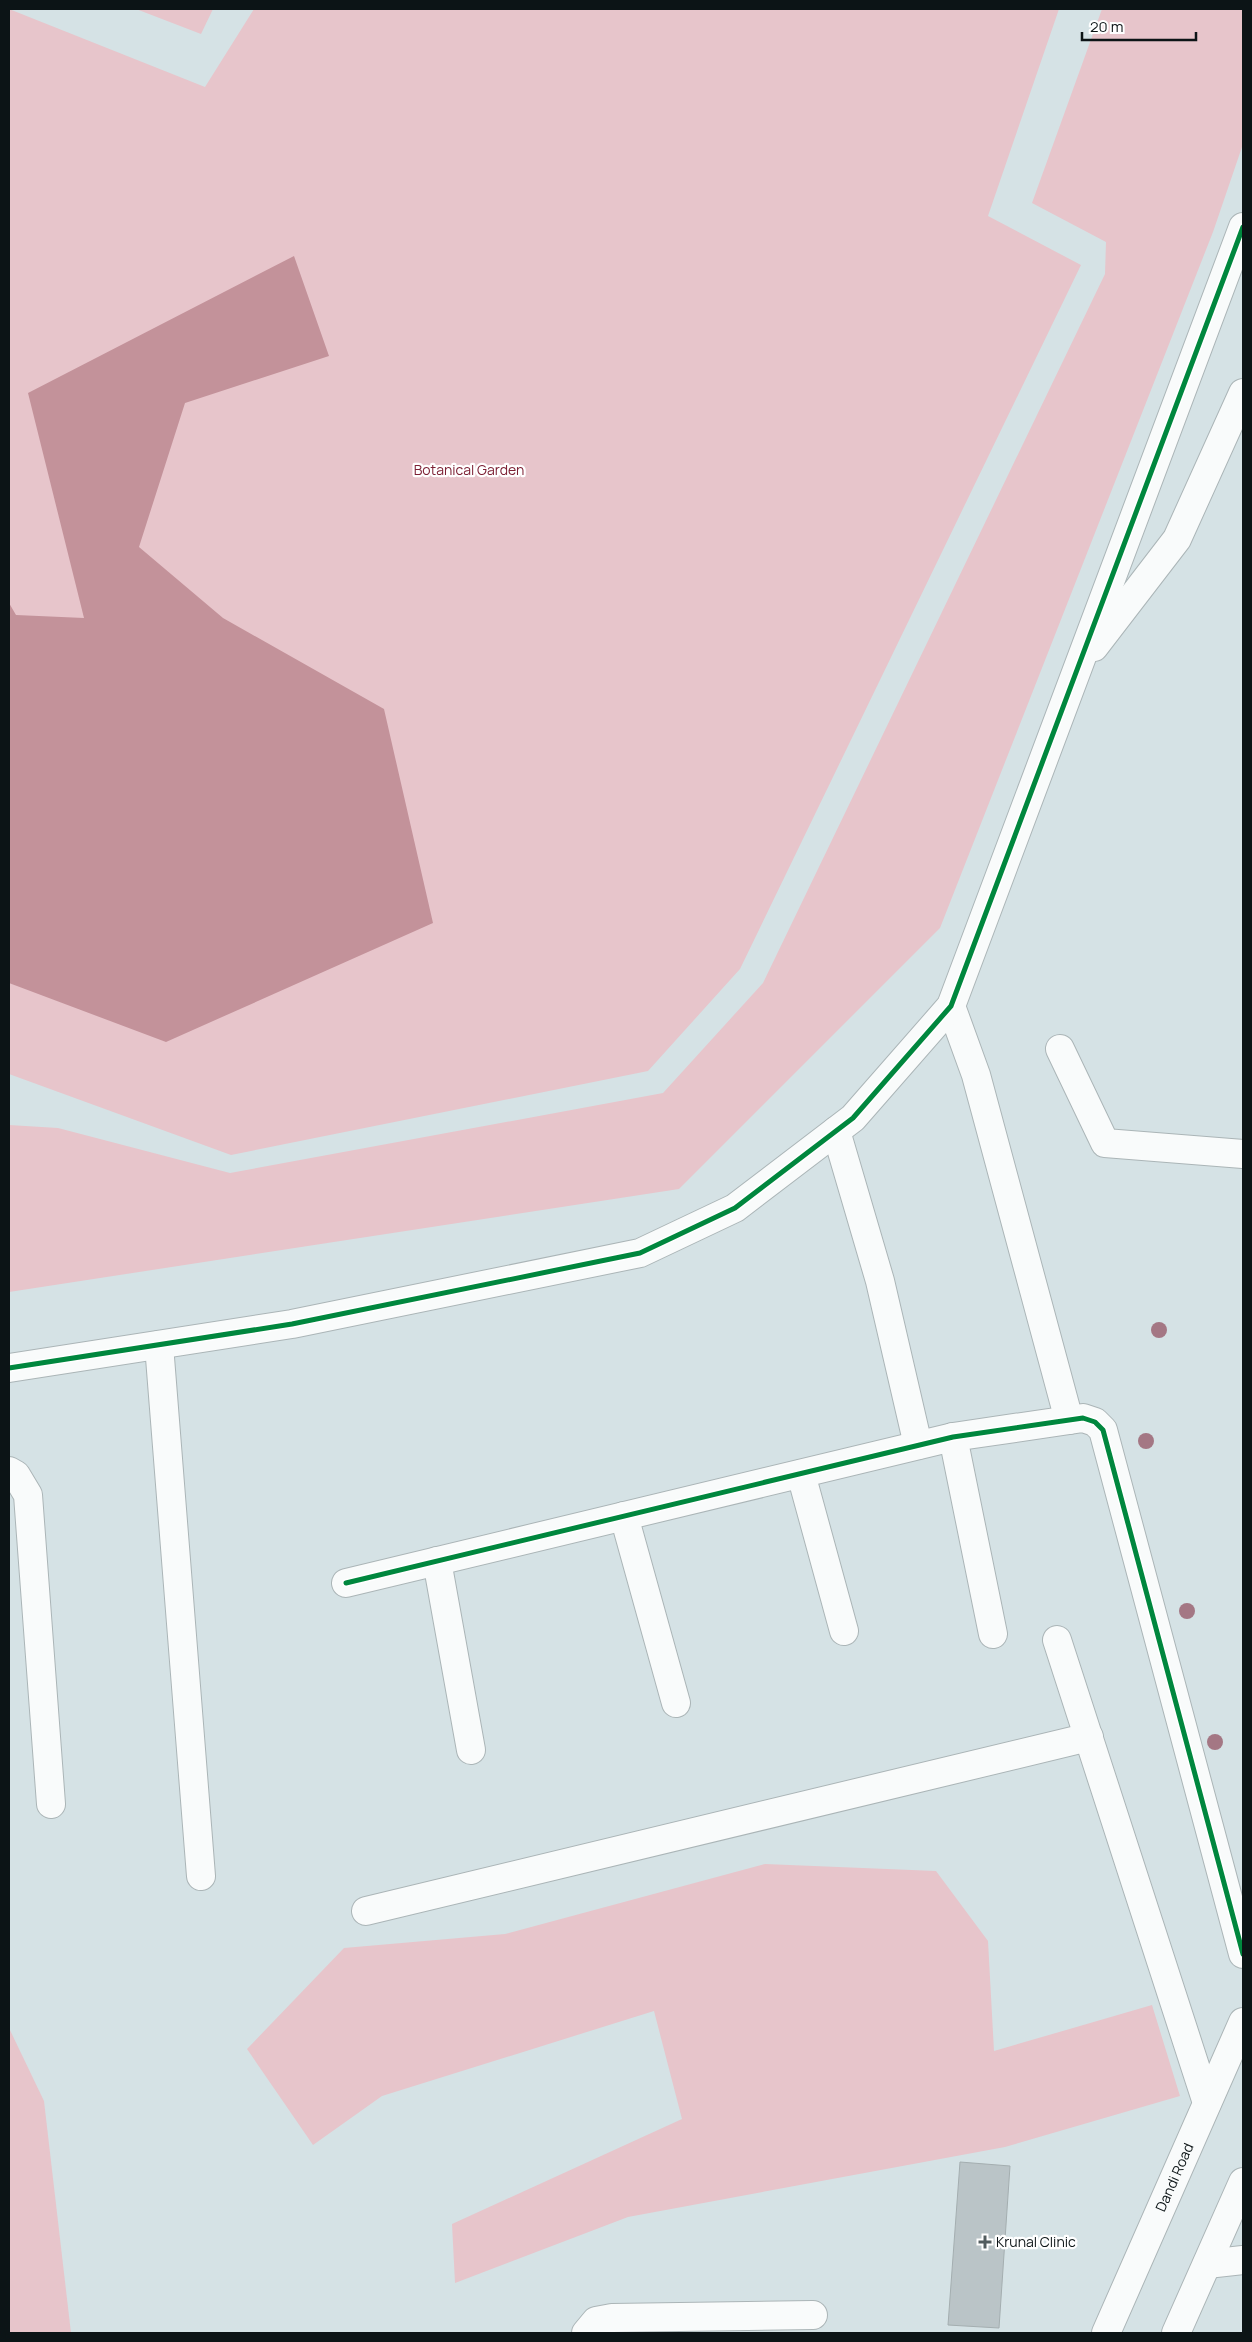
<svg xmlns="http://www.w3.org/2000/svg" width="1252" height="2342" viewBox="0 0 1252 2342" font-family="Manrope,sans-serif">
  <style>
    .green { fill: #e7c5cb }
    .water { fill: #c3929a }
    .building { fill: #bac4c7; stroke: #a4aeb0 }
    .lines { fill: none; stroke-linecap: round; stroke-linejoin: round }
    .minor-casing { stroke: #abb5b7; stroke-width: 30 }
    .major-casing { stroke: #abb5b7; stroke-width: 30 }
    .minor { stroke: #f9fbfb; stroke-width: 28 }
    .major { stroke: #f9fbfb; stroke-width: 28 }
    .cycleway-casing { stroke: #fff; stroke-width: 8 }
    .cycleway { stroke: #00873e; stroke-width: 5 }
    .tree { fill: #a47784 }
    .poi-dot { fill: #525c5e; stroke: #fff; stroke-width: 2 }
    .labels { text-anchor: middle; stroke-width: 4.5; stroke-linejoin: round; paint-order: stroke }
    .park-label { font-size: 14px; fill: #7c2034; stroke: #fff }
    .street-label { font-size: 14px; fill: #0c1416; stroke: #fff }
    .poi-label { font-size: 14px; fill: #0c1416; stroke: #fff; text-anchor: start }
  </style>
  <rect width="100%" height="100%" fill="#d5e2e5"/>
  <!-- green -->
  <g class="green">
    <polygon points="9,9 205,87 254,9 1059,9 988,216 1081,265 740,969 648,1071 231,1155 9,1074"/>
    <polygon points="136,9 213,9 201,34"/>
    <polygon points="1102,9 1243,9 1243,144 1213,232 940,928 679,1189 9,1292 9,1125 58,1128 230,1173 663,1093 763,983 1105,274 1106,242 1032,203"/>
    <polygon points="765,1864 936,1871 988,1941 994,2051 1152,2005 1180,2096 1005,2147 628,2217 455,2283 452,2224 682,2119 654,2011 382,2096 313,2145 247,2049 344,1948 505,1934"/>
    <polygon points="9,2028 44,2101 71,2333 9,2333"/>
  </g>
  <!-- water -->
  <polygon class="water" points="294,256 329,356 185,403 139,547 223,618 384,709 433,923 166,1042 9,983 9,603 16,615 84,618 28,393"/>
  <!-- building -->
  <polygon class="building" points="960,2162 1010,2166 999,2328 948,2325"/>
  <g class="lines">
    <defs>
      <g id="minor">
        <polyline points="1094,647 1177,539 1243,393"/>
        <polyline points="951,1006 976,1075 1069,1420"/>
        <polyline points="1060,1049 1105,1143 1243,1154"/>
        <polyline points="836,1131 880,1281 918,1445"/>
        <polyline points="159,1345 201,1876"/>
        <polyline points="9,1368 292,1324 640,1253 735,1208 853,1118 951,1006 1243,227"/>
        <polyline points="953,1437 993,1634"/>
        <polyline points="9,1471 16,1475 28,1495 51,1804"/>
        <polyline points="801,1474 844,1631"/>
        <polyline points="624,1516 676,1703"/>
        <polyline points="437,1561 471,1750"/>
        <polyline points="346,1583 953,1437 1083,1418 1095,1422 1103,1430 1243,1954"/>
        <polyline points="1057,1640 1207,2103"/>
        <polyline points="366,1911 1089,1737"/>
        <polyline points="1207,2264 1243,2260"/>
        <polyline points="586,2333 596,2321 612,2318 813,2315"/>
      </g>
      <g id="major">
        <path id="s1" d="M1106 2333 1243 2022"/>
        <polyline points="1176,2333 1243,2182"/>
      </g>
    </defs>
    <!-- minor casing -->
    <use href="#minor" class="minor-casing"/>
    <!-- major casing -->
    <use href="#major" class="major-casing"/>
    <!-- minor -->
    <use href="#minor" class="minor"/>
    <!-- major -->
    <use href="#major" class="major"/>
    <defs>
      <g id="cycleway">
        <polyline points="9,1368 292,1324 640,1253 735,1208 853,1118 951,1006 1243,227"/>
        <polyline points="346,1583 953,1437 1083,1418 1095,1422 1103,1430 1243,1954"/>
      </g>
    </defs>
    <!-- cycleway casing -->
    <use href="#cycleway" class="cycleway-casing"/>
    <!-- cycleway -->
    <use href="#cycleway" class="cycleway"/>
  </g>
  <!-- trees -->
  <g class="tree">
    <circle cx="1159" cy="1330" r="8"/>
    <circle cx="1146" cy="1441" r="8"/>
    <circle cx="1187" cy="1611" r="8"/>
    <circle cx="1215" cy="1742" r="8"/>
  </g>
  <!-- markers -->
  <path class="poi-dot" d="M982.5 2234.5h5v5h5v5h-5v5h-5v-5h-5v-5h5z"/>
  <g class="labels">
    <!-- park labels -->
    <g class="park-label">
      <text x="469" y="475">Botanical Garden</text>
    </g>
    <!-- street labels -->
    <g class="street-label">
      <text dy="5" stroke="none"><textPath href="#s1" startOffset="170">Dandi Road</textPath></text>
    </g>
    <!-- poi labels -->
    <g class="poi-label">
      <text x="996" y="2247">Krunal Clinic</text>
    </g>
  </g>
  <!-- border -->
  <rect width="1252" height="2342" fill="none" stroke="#0c1416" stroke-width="20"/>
  <!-- scale -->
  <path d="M1082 32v8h114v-8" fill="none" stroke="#0c1416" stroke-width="2.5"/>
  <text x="1090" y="32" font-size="15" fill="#0c1416" stroke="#ffffff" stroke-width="4" paint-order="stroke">20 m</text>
</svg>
